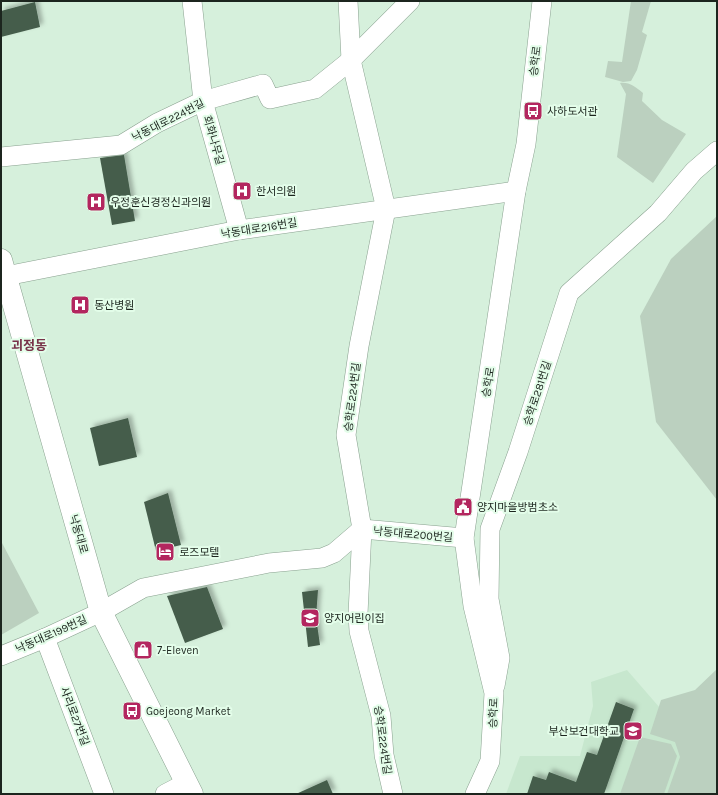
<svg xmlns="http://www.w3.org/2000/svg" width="718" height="795" viewBox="0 0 718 795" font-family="Karla,'Noto Sans KR',sans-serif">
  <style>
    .built { fill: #c7e7ce }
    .green { fill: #bbd0bf }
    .building { fill: #455d4b; filter: url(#shadow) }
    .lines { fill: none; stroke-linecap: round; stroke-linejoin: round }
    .minor-casing { stroke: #89a18f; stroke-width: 20 }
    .major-casing { stroke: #89a18f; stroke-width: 23 }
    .minor { stroke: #fff; stroke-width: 19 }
    .major { stroke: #fff; stroke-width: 22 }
    .labels { text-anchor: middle; stroke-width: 4; stroke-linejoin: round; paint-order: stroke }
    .street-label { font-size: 11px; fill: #1c251e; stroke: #e3fde9 }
    .poi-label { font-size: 11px; fill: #1c251e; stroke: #e3fde9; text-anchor: start }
    .quarter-label { font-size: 13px; font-weight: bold; fill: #783349; stroke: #e3fde9 }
  </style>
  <defs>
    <filter id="shadow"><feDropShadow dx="3.5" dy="-3.5" stdDeviation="2" flood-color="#0004"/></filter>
  </defs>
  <rect width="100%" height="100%" fill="#d6f0dc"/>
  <!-- built -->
  <polygon class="built" points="627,670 706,761 695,794 506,794 520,756 580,756 593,706 591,682"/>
  <!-- green -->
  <g class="green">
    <polygon points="631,1 651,1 642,32 647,35 637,70 631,81 623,82 605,77 608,61 622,62"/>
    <path d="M620 83C630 82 635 87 643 93L642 101 662 120 686 134 653 183 617 157 626 94Z"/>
    <polygon points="717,216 717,500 656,422 640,316 671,259"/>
    <polygon points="1,541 39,613 1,635"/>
    <polygon points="717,669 717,794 667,794 680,757 675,742 650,734 661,700 695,690"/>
    <polygon points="640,737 671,744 677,756 664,794 620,794"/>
  </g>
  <!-- building -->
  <g class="building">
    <polygon points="35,2 40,27 1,37 1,11"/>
    <polygon points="124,155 135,221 112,225 100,158"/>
    <polygon points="128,418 137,457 99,466 90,428"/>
    <polygon points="168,493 181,545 156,551 144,502"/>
    <polygon points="207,587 223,629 185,643 167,596"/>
    <polygon points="318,590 316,617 320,645 308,647 302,592"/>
    <polygon points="616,702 634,709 604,794 527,794 533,776 546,780 549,772 576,782 587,752 597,755"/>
    <polygon points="327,780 333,794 296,794"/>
  </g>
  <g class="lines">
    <defs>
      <g id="minor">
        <polyline points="192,1 203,101 239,230"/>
        <polyline points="348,1 351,60 386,209 359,346 346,435 362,529 358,614 359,631 381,716 384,755 393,794"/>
        <polyline points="1,157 121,145 157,123 203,101 263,84 270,99 315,89 351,60 410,1"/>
        <polyline points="1,277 239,230 516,191"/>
        <polyline points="45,638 104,794"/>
        <polyline points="1,656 45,638 101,612 143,588 269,563 322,558 334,553 362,529 464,538"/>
        <polyline points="495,686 500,658 489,599 490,529 518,452 569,293 658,213 694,171 717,151"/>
        <polyline points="165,794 186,783"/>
        <polyline points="475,794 490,761 494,693 473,606 464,538 516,191 526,144 542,1"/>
      </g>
      <polyline id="major" points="1,260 101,612 192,794"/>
    </defs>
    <!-- minor casing -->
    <use href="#minor" class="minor-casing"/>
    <!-- major casing -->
    <use href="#major" class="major-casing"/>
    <!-- minor -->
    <use href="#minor" class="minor"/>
    <!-- major -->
    <use href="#major" class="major"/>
  </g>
  <!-- icons -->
  <defs>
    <symbol id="bus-square" viewBox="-11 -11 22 22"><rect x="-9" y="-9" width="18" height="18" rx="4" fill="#b3265f" stroke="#e3fde9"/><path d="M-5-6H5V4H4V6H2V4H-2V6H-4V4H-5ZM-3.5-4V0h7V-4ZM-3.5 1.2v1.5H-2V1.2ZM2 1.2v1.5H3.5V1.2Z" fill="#fff"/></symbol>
    <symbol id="hospital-square" viewBox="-11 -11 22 22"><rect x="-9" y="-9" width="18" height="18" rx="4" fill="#b3265f" stroke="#e3fde9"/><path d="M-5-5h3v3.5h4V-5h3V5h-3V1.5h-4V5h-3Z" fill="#fff"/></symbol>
    <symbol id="civic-square" viewBox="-11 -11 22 22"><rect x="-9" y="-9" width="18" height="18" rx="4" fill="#b3265f" stroke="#e3fde9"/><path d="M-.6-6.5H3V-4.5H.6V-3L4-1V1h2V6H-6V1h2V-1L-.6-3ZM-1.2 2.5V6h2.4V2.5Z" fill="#fff"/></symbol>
    <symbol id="hotel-square" viewBox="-11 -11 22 22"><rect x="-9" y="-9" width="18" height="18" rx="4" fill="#b3265f" stroke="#e3fde9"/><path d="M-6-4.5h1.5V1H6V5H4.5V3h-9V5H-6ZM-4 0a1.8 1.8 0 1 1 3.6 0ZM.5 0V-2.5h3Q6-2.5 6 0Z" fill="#fff"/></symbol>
    <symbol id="school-square" viewBox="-11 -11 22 22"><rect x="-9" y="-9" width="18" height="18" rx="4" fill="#b3265f" stroke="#e3fde9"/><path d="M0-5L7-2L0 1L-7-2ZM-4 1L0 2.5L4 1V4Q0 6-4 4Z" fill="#fff"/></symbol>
    <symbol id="shop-square" viewBox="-11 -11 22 22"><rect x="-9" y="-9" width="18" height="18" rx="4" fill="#b3265f" stroke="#e3fde9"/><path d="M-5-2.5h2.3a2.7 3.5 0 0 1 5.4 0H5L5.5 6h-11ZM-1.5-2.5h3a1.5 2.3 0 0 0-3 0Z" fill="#fff"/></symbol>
    <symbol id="university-square" viewBox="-11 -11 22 22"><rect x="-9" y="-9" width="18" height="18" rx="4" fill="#b3265f" stroke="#e3fde9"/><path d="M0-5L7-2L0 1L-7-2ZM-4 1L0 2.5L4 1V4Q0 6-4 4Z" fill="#fff"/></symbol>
  </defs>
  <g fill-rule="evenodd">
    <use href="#bus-square" x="522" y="100" width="22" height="22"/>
    <use href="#hospital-square" x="231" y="180" width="22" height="22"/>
    <use href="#hospital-square" x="85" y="191" width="22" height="22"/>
    <use href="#hospital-square" x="69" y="294" width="22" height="22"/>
    <use href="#civic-square" x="452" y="496" width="22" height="22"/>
    <use href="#hotel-square" x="154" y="541" width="22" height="22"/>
    <use href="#school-square" x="299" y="607" width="22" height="22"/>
    <use href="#shop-square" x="132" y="639" width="22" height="22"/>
    <use href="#bus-square" x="121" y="700" width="22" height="22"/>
    <use href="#university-square" x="622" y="720" width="22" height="22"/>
  </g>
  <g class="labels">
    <!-- street labels -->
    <g class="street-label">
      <text transform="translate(535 61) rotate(-83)" y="4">승학로</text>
      <text transform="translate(168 120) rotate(-27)" y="4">낙동대로224번길</text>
      <text transform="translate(214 140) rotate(74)" y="4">회화나무길</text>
      <text transform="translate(259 228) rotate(-9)" y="4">낙동대로216번길</text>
      <text transform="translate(488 382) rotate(-81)" y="4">승학로</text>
      <text transform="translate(537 393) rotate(-72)" y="4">승학로281번길</text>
      <text transform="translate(352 397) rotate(-83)" y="4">승학로224번길</text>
      <text transform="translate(79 534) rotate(74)" y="4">낙동대로</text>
      <text transform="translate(413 534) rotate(5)" y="4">낙동대로200번길</text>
      <text transform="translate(51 634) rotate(-24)" y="4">낙동대로199번길</text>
      <text transform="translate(493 713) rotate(-88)" y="4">승학로</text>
      <text transform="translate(75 716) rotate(69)" y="4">사리로27번길</text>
      <text transform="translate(383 740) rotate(82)" y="4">승학로224번길</text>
    </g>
    <!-- poi labels -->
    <g class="poi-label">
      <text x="547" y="115">사하도서관</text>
      <text x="256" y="195">한서의원</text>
      <text x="110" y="206">우정훈신경정신과의원</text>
      <text x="94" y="309">동산병원</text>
      <text x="477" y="511">양지마을방범초소</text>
      <text x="179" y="556">로즈모텔</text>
      <text x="324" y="622">양지어린이집</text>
      <text x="157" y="654">7-Eleven</text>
      <text x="146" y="715">Goejeong Market</text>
      <text x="619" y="735" text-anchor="end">부산보건대학교</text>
    </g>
    <!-- quarter labels -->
    <g class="quarter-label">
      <text x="29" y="350">괴정동</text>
    </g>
  </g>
  <!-- border -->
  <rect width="718" height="795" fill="none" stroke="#1c251e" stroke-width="4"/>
</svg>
